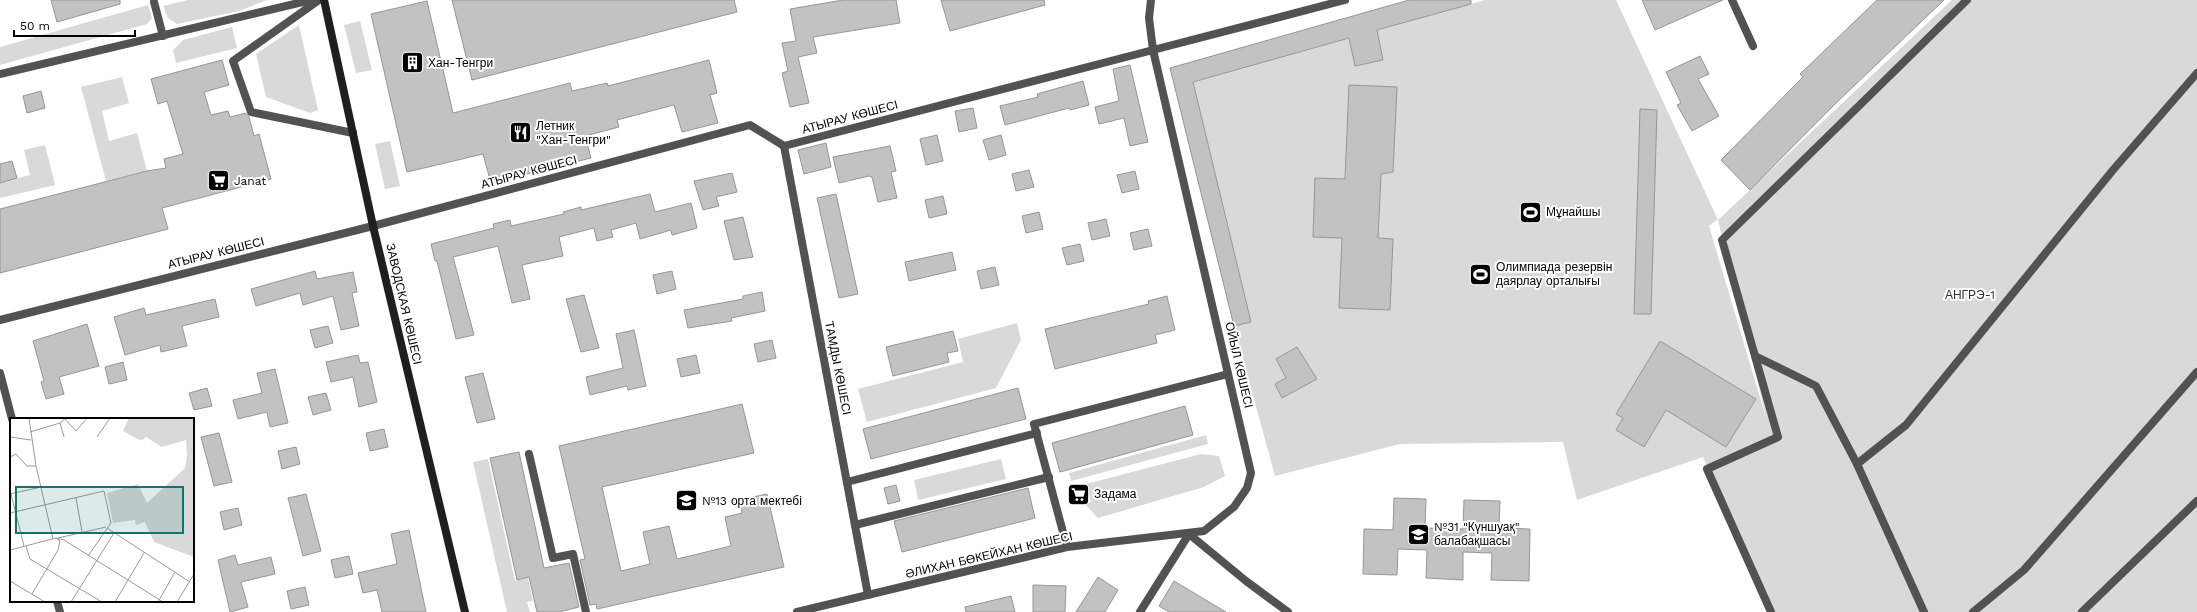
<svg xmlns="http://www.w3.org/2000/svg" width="2197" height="612" viewBox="0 0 2197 612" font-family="'Work Sans',sans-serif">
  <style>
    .green { fill: #d9d9d9; fill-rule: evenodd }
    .building { fill: #c2c2c2; stroke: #969696 }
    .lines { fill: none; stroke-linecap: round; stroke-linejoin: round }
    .lane { stroke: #525252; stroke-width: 8 }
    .street { stroke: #525252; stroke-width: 8 }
    .secondary { stroke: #1f1f1f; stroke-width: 8 }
    .labels { text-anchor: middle; stroke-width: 4; stroke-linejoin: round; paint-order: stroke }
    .poi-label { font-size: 12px; fill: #000; stroke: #fff; text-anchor: start }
    .street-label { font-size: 12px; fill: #000; stroke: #fff }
    .park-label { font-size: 12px; fill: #303030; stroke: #fff }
    .inset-road { fill: none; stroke: #999; stroke-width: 1 }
    .view { fill: #0f766e; fill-opacity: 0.15; stroke: #0f766e; stroke-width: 2 }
    .inset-edge { fill: none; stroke: #000; stroke-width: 2 }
  </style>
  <rect width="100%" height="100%" fill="#fff"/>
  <!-- green -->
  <g class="green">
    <polygon points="188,0 267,0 239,11 177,24 168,18 163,6"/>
    <path d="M1485 0H1616L1718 220 1952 0H2197V612H1771L1703 457 1577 500 1563 442 1400 444 1275 476 1234 326 1251 322 1193 82ZM1717 220H1718L1767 421 1709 226Z"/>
    <polygon points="148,5 152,18 147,24 0,65 0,47"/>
    <polygon points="360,21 372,70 356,73 344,25"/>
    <polygon points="299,25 318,110 310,113 266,97 256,54"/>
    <polygon points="232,27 237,48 176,63 173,50 183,40"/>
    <polygon points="122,77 129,103 102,111 109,141 137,133 147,171 106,181 81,87"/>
    <polygon points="390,141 400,186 385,189 375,144"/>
    <polygon points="45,145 55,185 0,198 0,183 30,175 24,150"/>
    <polygon points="1017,323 1021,340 996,388 867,422 858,389 963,362 958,339"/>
    <polygon points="1206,435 1208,444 1071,481 1069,473"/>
    <polygon points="1201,454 1219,456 1225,476 1204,487 1098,518 1085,504 1091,502 1086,484"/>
    <polygon points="488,459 515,581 528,578 533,601 527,602 530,612 507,612 473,462"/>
    <polygon points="1001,459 1006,479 918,500 914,480"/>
  </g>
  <!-- building -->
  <g class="building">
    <polygon points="51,0 120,0 120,4 57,22"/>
    <polygon points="452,0 734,0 737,12 472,80"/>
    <polygon points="843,0 896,0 900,23 813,37 817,53 798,57 809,103 790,107 782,73 788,71 782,43 796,41 790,9"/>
    <polygon points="941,0 1044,0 1045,5 950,31"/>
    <polygon points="1409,0 1471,0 1471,4 1377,30 1383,60 1355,66 1349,38 1193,82 1251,322 1234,326 1170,68"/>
    <polygon points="1642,0 1723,0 1655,30"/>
    <polygon points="1877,0 1944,0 1833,106 1750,190 1721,160 1803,77 1800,74"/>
    <polygon points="427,1 453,113 570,83 572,91 607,83 608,86 709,60 717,93 710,95 718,123 682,132 674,105 617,120 619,127 585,136 591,158 491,183 483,154 407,172 371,14"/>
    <polygon points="1700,56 1709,74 1698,79 1719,116 1692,131 1677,105 1681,103 1666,72"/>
    <polygon points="222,60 229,85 204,92 211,115 228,111 230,117 246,113 249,117 254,136 259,134 271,179 162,208 168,229 0,273 0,209 147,171 166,168 164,159 183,154 167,101 158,104 151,79"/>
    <polygon points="1130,65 1148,142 1130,146 1124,118 1099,124 1095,107 1119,101 1113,69"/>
    <polygon points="1083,81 1089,105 1070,110 1069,108 1005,125 1000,106 1038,97 1037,94"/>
    <polygon points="1349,85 1397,87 1393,172 1381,174 1378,238 1393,239 1390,310 1339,308 1342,238 1313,237 1315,178 1345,179"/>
    <polygon points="41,91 45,108 27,113 23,96"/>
    <polygon points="973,108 977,128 959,132 955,111"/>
    <polygon points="1640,109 1657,110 1651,314 1634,314"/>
    <polygon points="937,135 943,161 926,165 920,139"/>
    <polygon points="1001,135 1006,155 989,160 983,140"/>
    <polygon points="826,143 831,167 804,174 798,150"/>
    <polygon points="890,146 896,171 891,172 897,198 878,202 872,177 869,176 839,183 833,157"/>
    <polygon points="12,161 17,178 0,183 0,164"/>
    <polygon points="1029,170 1034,187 1016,191 1012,174"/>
    <polygon points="1135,171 1139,189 1122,193 1117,175"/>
    <polygon points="732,173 737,192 716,197 719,206 703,210 694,181"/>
    <polygon points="650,194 655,212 691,203 697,228 672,235 671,230 640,239 636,223 611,230 613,237 597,241 594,228 559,237 563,256 522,265 530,299 512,303 498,246 453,257 474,335 456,339 437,261 435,261 431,244 494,228 493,224 510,220 511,226 564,214 563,212 581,207 581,210"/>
    <polygon points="836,194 858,294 839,298 817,198"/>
    <polygon points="943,196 947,214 929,218 925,200"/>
    <polygon points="1039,212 1043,229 1026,233 1022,216"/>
    <polygon points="743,217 753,257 734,260 724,221"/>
    <polygon points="1106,219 1110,236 1092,240 1088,223"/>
    <polygon points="1148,229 1152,246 1134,250 1130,233"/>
    <polygon points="1080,244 1084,261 1067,265 1062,248"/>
    <polygon points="952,252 956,270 909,281 905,262"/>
    <polygon points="995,267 999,285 981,289 977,271"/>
    <polygon points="315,271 317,279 353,272 357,292 352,293 359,326 341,330 333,296 303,305 300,293 256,306 251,289"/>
    <polygon points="672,271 676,289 657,294 653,275"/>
    <polygon points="762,292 765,311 731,318 732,321 688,328 684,310 743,299 743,296"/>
    <polygon points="584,295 599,348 581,352 566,299"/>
    <polygon points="1167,296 1175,330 1155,335 1157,343 1055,369 1045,329 1149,304 1148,301"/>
    <polygon points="215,299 219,317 182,326 187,346 161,352 160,345 125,355 114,317 144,308 146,315"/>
    <polygon points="87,324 99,366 59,377 64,394 46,399 41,382 44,381 33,341"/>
    <polygon points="328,326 333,343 315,348 310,330"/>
    <polygon points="634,330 646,386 628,390 627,386 590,395 586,377 623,368 616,334"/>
    <polygon points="953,331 958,351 947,353 949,362 893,376 886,347"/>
    <polygon points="772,340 776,358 758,362 754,344"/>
    <polygon points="1660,341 1756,399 1726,447 1666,410 1644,447 1616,430 1623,418 1616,414"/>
    <polygon points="1297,347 1317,379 1282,398 1275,384 1286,378 1276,359"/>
    <polygon points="358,355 360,363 368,362 377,402 359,407 353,377 331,382 326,362"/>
    <polygon points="696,355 700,373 681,377 677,359"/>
    <polygon points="123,362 127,380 109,384 105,367"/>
    <polygon points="275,369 288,423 270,427 267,412 238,419 233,400 262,393 257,373"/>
    <polygon points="483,373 495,419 477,423 465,377"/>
    <polygon points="207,388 212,406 194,410 189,393"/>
    <polygon points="1018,388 1026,419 871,459 863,429"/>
    <polygon points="326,393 331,410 313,415 308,397"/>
    <polygon points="742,404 754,453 602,487 621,571 650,564 643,532 669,526 677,559 731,546 725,517 742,513 739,500 767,494 784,567 597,609 596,604 590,605 580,560 585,559 559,446"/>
    <polygon points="1185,406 1193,435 1060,472 1052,443"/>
    <polygon points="384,429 388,447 370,451 366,433"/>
    <polygon points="219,433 232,482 214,486 201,437"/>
    <polygon points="296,447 300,464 282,469 278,451"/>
    <polygon points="519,452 544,568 569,563 579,607 559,612 537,612 529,577 517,580 490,458"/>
    <polygon points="896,485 900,501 888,504 884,488"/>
    <polygon points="1028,488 1035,518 902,552 894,521"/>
    <polygon points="306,494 321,551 303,556 288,498"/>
    <polygon points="1394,498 1426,499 1425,528 1463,529 1464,500 1500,501 1499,528 1530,529 1529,581 1491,580 1492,553 1463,552 1463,580 1426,578 1427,550 1398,549 1397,575 1363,574 1364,529 1393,530"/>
    <polygon points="238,508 242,525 224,530 220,512"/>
    <polygon points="409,530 426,612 382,612 377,590 363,593 358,573 397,564 391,534"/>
    <polygon points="235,555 238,565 271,557 275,574 241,582 248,607 230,612 218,560"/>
    <polygon points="349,556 353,574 335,578 331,560"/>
    <polygon points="1098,577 1118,590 1105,612 1076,612"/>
    <polygon points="1174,581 1194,593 1226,612 1169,612 1159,606"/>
    <polygon points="1033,585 1066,586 1065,612 1033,612"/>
    <polygon points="305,587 309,605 291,609 287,591"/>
    <polygon points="1011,596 1015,612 966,612 965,607"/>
  </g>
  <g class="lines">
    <!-- lane -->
    <g class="lane">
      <polyline points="319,0 233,61 251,112 353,133"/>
      <polyline points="1151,0 1149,18 1153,50 1345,0"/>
      <polyline points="1732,0 1753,46"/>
      <polyline points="154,2 163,36"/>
      <polyline points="1757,357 1816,386 1857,464 1924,612"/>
      <polyline points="529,454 553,558 573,554 586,612"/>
      <polyline points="1857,464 1906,425 2113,170 2197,73"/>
      <polyline points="847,482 1037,433"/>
      <polyline points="855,525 1049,477"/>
      <polyline points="1067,547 1034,424 1228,374"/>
      <polyline points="1771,612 1707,469 1778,437 1722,240 1967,0"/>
      <polyline points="1973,612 2024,570 2197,372"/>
      <polyline points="2082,612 2197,501"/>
    </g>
    <!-- street -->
    <g class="street">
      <polyline points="0,74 311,0"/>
      <polyline points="784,146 868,595"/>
      <polyline points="0,320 373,226 750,125 784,146 1153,50 1251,473 1247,488 1234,507 1204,531 1067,547 797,612"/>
      <polyline points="0,373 12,419"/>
      <polyline points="1189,534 1246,581 1288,612"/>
      <polyline points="57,601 60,612"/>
      <polyline points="1140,612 1189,534"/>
    </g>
    <!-- secondary -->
    <polyline class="secondary" points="324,0 373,226 465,612"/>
  </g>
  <!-- icons -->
  <defs>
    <symbol id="building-square" viewBox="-11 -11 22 22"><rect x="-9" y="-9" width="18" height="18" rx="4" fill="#000" stroke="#fff"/><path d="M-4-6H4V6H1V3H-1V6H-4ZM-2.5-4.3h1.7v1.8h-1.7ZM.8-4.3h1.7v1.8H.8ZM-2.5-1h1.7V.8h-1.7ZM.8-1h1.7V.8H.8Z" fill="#fff"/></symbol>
    <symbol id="restaurant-square" viewBox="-11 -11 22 22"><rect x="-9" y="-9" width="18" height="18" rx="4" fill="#000" stroke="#fff"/><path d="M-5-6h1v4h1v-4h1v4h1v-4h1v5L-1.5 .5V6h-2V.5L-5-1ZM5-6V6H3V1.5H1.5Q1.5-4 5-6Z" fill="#fff"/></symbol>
    <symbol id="supermarket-square" viewBox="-11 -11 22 22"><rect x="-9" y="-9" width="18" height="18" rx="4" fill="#000" stroke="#fff"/><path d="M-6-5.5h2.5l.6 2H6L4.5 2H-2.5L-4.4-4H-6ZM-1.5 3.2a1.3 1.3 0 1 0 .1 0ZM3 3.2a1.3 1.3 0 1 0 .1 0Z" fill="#fff"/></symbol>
    <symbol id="stadium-square" viewBox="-11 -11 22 22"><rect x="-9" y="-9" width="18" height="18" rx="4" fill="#000" stroke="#fff"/><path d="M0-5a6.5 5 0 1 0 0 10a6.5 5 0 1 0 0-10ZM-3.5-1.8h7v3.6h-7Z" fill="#fff"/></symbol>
    <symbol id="school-square" viewBox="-11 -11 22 22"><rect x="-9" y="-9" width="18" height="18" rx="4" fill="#000" stroke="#fff"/><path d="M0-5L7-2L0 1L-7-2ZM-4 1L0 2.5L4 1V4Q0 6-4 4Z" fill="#fff"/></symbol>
  </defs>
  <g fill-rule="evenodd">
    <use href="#building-square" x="400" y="50" width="25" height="25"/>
    <use href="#restaurant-square" x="508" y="120" width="25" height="25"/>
    <use href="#supermarket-square" x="206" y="168" width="25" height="25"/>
    <use href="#stadium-square" x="1518" y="200" width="25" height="25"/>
    <use href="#stadium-square" x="1468" y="262" width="25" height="25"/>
    <use href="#supermarket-square" x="1066" y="482" width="25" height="25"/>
    <use href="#school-square" x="674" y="488" width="25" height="25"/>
    <use href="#school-square" x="1406" y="522" width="25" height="25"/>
  </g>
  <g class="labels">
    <!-- poi labels -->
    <g class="poi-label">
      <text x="428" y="67">Хан-Тенгри</text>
      <text x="536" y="130">Летник<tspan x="536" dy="14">"Хан-Тенгри"</tspan></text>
      <text x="234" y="185">Janat</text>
      <text x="1546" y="216">Мұнайшы</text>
      <text x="1496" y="271">Олимпиада резервін<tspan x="1496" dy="14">даярлау орталығы</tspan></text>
      <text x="1094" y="498">Задама</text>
      <text x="702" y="505">№13 орта мектебі</text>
      <text x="1434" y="531">№31 "Күншуақ"<tspan x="1434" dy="14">балабақшасы</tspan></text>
    </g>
    <!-- street labels -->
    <g class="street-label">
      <text transform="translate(850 117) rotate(-15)" y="4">АТЫРАУ КӨШЕСІ</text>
      <text transform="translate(529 172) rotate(-15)" y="4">АТЫРАУ КӨШЕСІ</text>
      <text transform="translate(216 253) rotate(-14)" y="4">АТЫРАУ КӨШЕСІ</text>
      <text transform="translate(404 304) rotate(77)" y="4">ЗАВОДСКАЯ КӨШЕСІ</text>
      <text transform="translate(1239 365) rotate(77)" y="4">ОЙЫЛ КӨШЕСІ</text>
      <text transform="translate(838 368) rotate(79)" y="4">ТАМДЫ КӨШЕСІ</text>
      <text transform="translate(989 555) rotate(-13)" y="4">ӘЛИХАН БӨКЕЙХАН КӨШЕСІ</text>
    </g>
    <!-- park labels -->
    <g class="park-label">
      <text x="1970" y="299">АНГРЭ-1</text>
    </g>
  </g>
  <!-- overview -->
  <g transform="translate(10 418)">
    <rect width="184" height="184" fill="#fff"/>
    <path d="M119 0H184V139L144 124 135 104 126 107 125 102 103 105 97 75 128 66 137 85 175 50 177 38 176 22 152 29 136 19 132 22 127 21 113 13Z" fill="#d9d9d9"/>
    <path class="inset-road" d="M19 0 26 48 43 121M55 1 66 13 77 0M50 5 54 19M20 14 50 5 56 0M0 19 21 22M87 19 100 0M0 39 6 36 17 48H26M0 76 31 69M1 76 14 128M66 80 72 114M0 95 94 73 101 105 78 138M97 110 180 164M46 120 54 122 153 184M48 120 96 109M16 128 20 141 92 184M0 132 46 120 50 123 48 132 22 176M0 163 35 184M61 184 104 115M105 184 134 135M148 184 165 154M167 184 184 156"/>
    <path class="view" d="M6 69H173V115H6Z"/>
    <rect width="184" height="184" class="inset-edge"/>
  </g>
  <!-- scale -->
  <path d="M14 30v6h121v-6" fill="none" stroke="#000000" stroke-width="2"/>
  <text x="20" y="30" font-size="12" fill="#000000" stroke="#ffffff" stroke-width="3" paint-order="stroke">50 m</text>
</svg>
